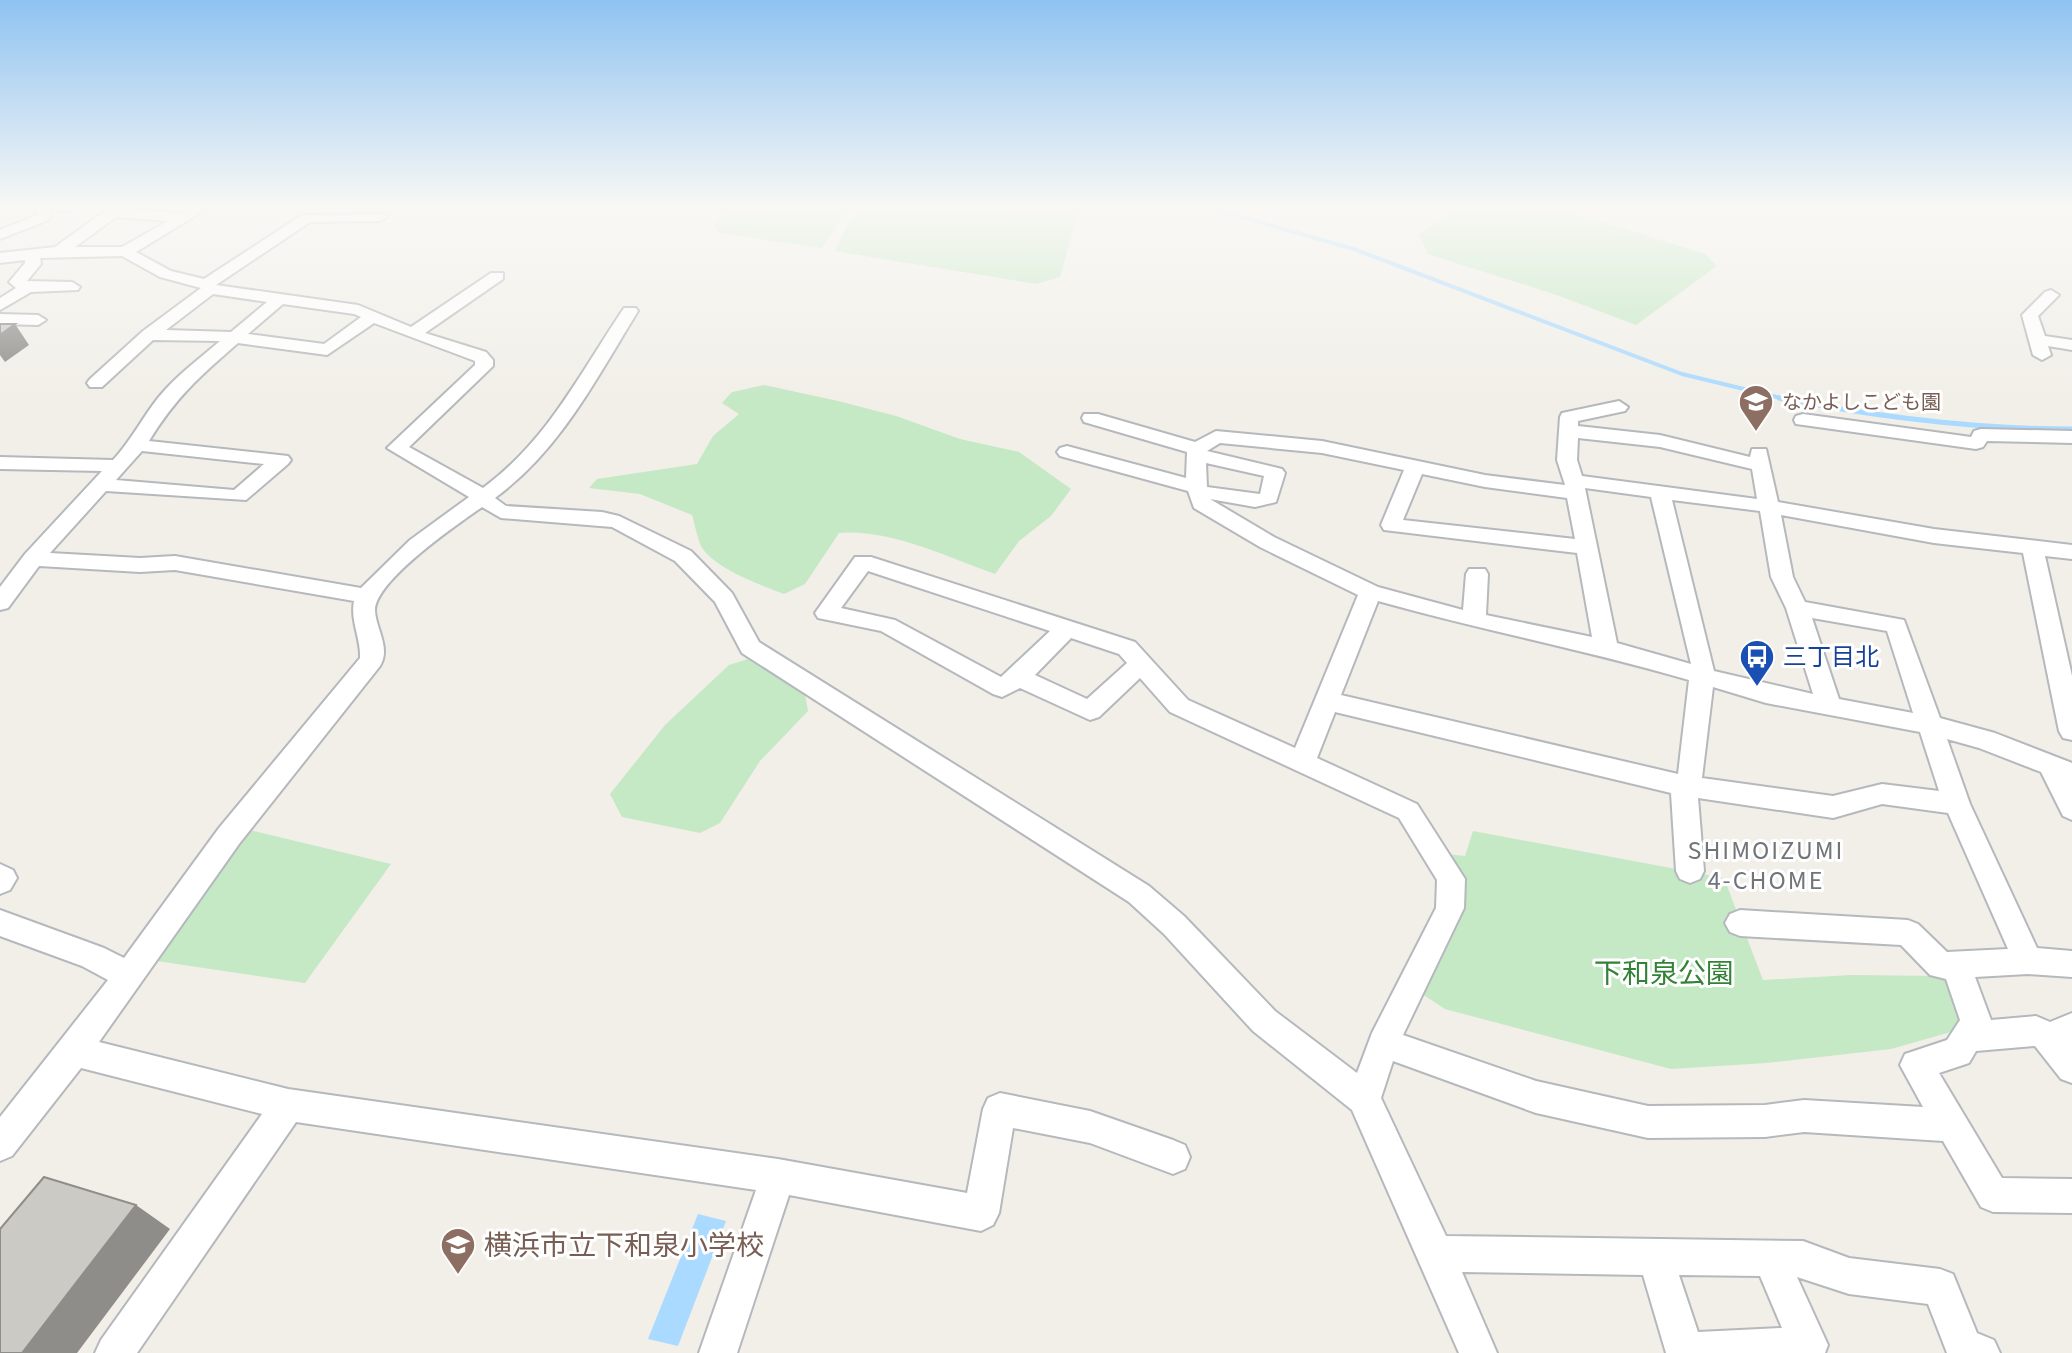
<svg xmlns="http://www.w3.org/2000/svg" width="2072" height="1353" viewBox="0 0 2072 1353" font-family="'Source Sans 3','Noto Sans JP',sans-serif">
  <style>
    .green { fill: #c5e8c5 }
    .water { fill: #aadaff }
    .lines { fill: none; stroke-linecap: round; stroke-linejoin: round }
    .stream-far1 { stroke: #aadaff; stroke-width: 4 }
    .stream { stroke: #aadaff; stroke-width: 5 }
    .street-casing { stroke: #b5b8bc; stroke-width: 4 }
    .street { fill: #fff; fill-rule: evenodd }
    .shaded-wall { fill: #8f8d8a }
    .building { fill: #cccac5; stroke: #8f8d8a; stroke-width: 2 }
    .labels { text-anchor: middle; stroke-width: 6; stroke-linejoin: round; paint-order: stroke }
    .far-education-label { font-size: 20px; fill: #785e54; stroke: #fff; text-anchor: start }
    .transit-label { font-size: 24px; fill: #164399; stroke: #fff; text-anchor: start }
    .neighbourhood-label { font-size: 26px; letter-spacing: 2px; fill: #70757a; stroke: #fff }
    .near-park-label { font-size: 28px; fill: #348238; stroke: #fff }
    .near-education-label { font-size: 28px; fill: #785e54; stroke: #fff; text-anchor: start }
  </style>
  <rect width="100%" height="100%" fill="#f1efe8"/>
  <!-- green -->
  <g class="green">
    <polygon points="727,208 848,208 822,248 720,233 714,226"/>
    <polygon points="855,208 1079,208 1060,277 1036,284 835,251"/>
    <polygon points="1458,208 1559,208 1705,254 1717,266 1636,325 1557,295 1428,254 1419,235"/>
    <path d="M764 385 838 401 896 416 960 439 1019 452 1071 489 1051 516 1019 541 995 574C946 557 892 529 839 533L805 584 784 594C761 585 713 568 701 546 697 537 695 525 692 515L640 494 589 488 597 479 697 464 713 436 739 414 722 403 732 392Z"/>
    <polygon points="748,659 805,694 808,711 760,761 720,823 700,833 622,817 610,794 665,725 729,665"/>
    <polygon points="246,829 391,864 305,983 150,960"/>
    <polygon points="1473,831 1724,878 1763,980 1851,975 1943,976 1965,1028 1891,1049 1766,1063 1671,1069 1445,1009 1419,992 1444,940 1447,854 1465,856"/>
  </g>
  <!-- water -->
  <polygon class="water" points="698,1214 726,1221 678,1346 648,1339"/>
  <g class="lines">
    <!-- stream-far1 -->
    <g class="stream-far1">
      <polyline points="1210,208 1354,249 1682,374 1789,400"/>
      <polyline points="59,213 86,208"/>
    </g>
    <!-- stream -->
    <path class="stream" d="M1779 398C1877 417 1973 429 2072 429"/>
    <defs>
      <g id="street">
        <polygon points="37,208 51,208 49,220 0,239 0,230 37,215"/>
        <path d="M109 208 181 213 190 208H208L136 252 171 271 204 279 302 215 385 214 387 217 380 221 310 222 216 285 358 305 411 327 491 273H503V279L425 333 486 352 493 360V366L409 447 483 488C548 440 580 373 624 308H636L638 311C596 379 561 449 495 498L506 506 602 512 619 516 691 551 732 593 759 642 1149 886 1184 916 1275 1011 1357 1073 1372 1033 1436 908 1437 880 1399 818 1170 712 1140 678 1099 717 1090 720 1020 688 1002 697 993 694 881 631 818 618 815 613 855 557H871L1135 642 1188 700 1295 748 1358 595 1260 547 1194 508 1188 491 1060 456 1057 452 1060 448 1067 446 1186 478 1187 452 1084 422 1082 418 1084 414H1098L1195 442 1216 431 1322 441 1485 475 1565 485 1557 460 1560 417 1562 413 1619 401 1628 407 1625 411 1578 421V426L1660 435 1750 457 1752 449H1766L1778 502 1934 529 2072 545V559L2045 556 2072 676V740L2063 738 2059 731 2023 553 1934 543 1781 515 1793 577 1805 602 1904 620 1940 718 1995 733 2072 763V820L2063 816 2041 772 1979 748 1947 739 1970 804 2037 948 2072 951V977L2028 974 1975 977 1991 1020 2036 1016 2050 1022 2072 1013V1083L2061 1079 2035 1046 1976 1051 1969 1063 1939 1073 2002 1178 2072 1179V1213L1993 1212 1981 1207 1943 1141 1804 1132 1765 1137 1648 1138 1536 1113 1393 1061 1381 1098 1446 1236 1803 1241 1849 1258 1940 1269 1953 1274 1977 1333 1994 1340 2000 1353H1947L1928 1304 1849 1294 1797 1277 1828 1345 1825 1353H1666L1643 1275 1462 1272 1497 1353H1459L1352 1110 1253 1031 1164 934 1129 902 742 653 715 602 675 561 612 527 501 518 482 507C458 524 374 581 375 611 376 629 391 648 380 666L239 844 99 1042 288 1089 778 1159 967 1193 983 1109 988 1098 1000 1093 1090 1111 1173 1140 1185 1145 1190 1157 1185 1169 1173 1174 1090 1143 1013 1128 999 1213 993 1225 981 1231 789 1195 737 1353H699L756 1190 296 1122 137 1353H95L101 1340 262 1114 81 1068 12 1156 0 1161V1117L108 980 82 966 0 936V910L104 948 124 958 219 828 360 658C361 638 350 621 354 601L175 570 140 572 39 566 8 608 0 610V587L25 554 102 471 0 469V457L113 460C131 441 142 418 158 398 176 376 199 359 220 341L153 340 102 387H90L87 383 90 379 143 331 201 288 160 277 122 256 40 258 41 264 27 281 72 282 80 287 78 290 31 292 0 310V298L16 288 9 282 25 263V260L0 263V253L55 247ZM116 217 168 221 122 247H75ZM213 294 267 302 231 332 166 330ZM283 304 354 314 361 317 324 344 248 334ZM374 323 475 361V365L387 448 469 497 410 540 361 588 175 556 140 558 50 553 106 491 246 500 288 464 291 460 288 456 149 441C176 397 200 376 238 343L327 355ZM1578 438 1660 447 1752 469 1757 499 1582 476 1577 460ZM1220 443 1322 453 1404 470 1381 525 1384 530 1577 553 1592 637 1486 615 1488 574 1485 569H1469L1466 574 1463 610 1378 587 1274 537 1210 499 1255 507 1276 502 1285 473 1282 469 1207 451ZM142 451 264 464 234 490 116 480ZM1206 463 1264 476 1260 494 1207 487ZM1422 474 1485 487 1567 498 1575 539 1403 520ZM1585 488 1651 497 1691 664 1617 643ZM1672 500 1760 511 1771 577 1786 608 1813 694 1714 671ZM868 571 1050 631 1001 677 895 620 841 608ZM1378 601C1481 630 1586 650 1689 680L1678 774 1341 695ZM1812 618 1887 631 1913 713 1839 699ZM1071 638 1119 654 1127 663 1087 699 1035 675ZM1713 687 1766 703 1920 732 1939 791 1882 784 1833 796 1702 778ZM1335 712 1671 793 1676 871 1680 879 1690 883 1700 879 1704 871 1698 798 1833 818 1882 804 1948 813 2008 949 1947 952 1918 924 1908 920 1740 910 1730 914 1725 923 1730 932 1740 936 1901 945 1930 975 1946 979 1960 1020 1947 1040 1905 1054 1900 1065 1923 1107 1804 1100 1765 1105 1648 1106 1536 1081 1403 1035 1464 908 1465 879 1417 804 1317 758ZM1679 1275 1760 1276 1782 1328 1698 1332Z"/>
        <polygon points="2051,290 2059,295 2038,316 2045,336 2072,340 2072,350 2048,346 2051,355 2042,360 2033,355 2022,315 2045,292"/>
        <polygon points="0,314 38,315 46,320 38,325 0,324"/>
        <polygon points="1803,414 1971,437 1974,431 1981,429 2072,431 2072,443 1987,441 1983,447 1976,449 1796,424 1794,420 1796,416"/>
        <polygon points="0,864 13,870 17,878 10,890 0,894"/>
      </g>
    </defs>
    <!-- street casing -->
    <use href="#street" class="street-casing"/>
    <!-- street -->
    <use href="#street" class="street"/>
  </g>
  <!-- shaded-wall -->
  <g class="shaded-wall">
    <polygon points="15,324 29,345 5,362 0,355 0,335"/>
    <polygon points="136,1205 170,1229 77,1353 22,1353"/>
  </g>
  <!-- building -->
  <g class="building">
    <polygon points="0,324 15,324 0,335"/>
    <polygon points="44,1177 136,1205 22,1353 0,1353 0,1229"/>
  </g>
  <!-- sky -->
  <linearGradient id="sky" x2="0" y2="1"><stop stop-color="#8fc3f1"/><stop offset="0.52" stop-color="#f9f8f5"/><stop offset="1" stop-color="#f9f8f5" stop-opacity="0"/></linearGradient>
  <rect width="2072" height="398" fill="url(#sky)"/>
  <!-- icons -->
  <defs>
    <symbol id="school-pin" viewBox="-11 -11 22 30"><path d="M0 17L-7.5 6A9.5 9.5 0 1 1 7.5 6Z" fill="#8d6e63" stroke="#fff"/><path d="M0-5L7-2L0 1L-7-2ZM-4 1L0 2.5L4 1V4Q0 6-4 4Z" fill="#fff"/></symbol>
    <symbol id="bus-pin" viewBox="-11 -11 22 30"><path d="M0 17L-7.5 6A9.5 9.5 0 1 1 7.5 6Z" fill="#1a4fb4" stroke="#fff"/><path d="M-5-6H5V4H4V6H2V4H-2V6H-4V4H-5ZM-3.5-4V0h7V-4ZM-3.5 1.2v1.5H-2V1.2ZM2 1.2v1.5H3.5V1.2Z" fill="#fff"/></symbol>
  </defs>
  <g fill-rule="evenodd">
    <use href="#school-pin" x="1736" y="382" width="40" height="54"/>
    <use href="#bus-pin" x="1737" y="637" width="40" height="54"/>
    <use href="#school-pin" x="438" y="1225" width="40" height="54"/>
  </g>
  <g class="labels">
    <!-- far-education labels -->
    <g class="far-education-label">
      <text x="1782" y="409">なかよしこども園</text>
    </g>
    <!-- transit labels -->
    <g class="transit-label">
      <text x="1783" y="665">三丁目北</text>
    </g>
    <!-- neighbourhood labels -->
    <g class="neighbourhood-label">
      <text x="1766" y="859">SHIMOIZUMI<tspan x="1766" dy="30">4-CHOME</tspan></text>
    </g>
    <!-- near-park labels -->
    <g class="near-park-label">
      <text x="1664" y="983">下和泉公園</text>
    </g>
    <!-- near-education labels -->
    <g class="near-education-label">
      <text x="484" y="1255">横浜市立下和泉小学校</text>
    </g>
  </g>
</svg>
